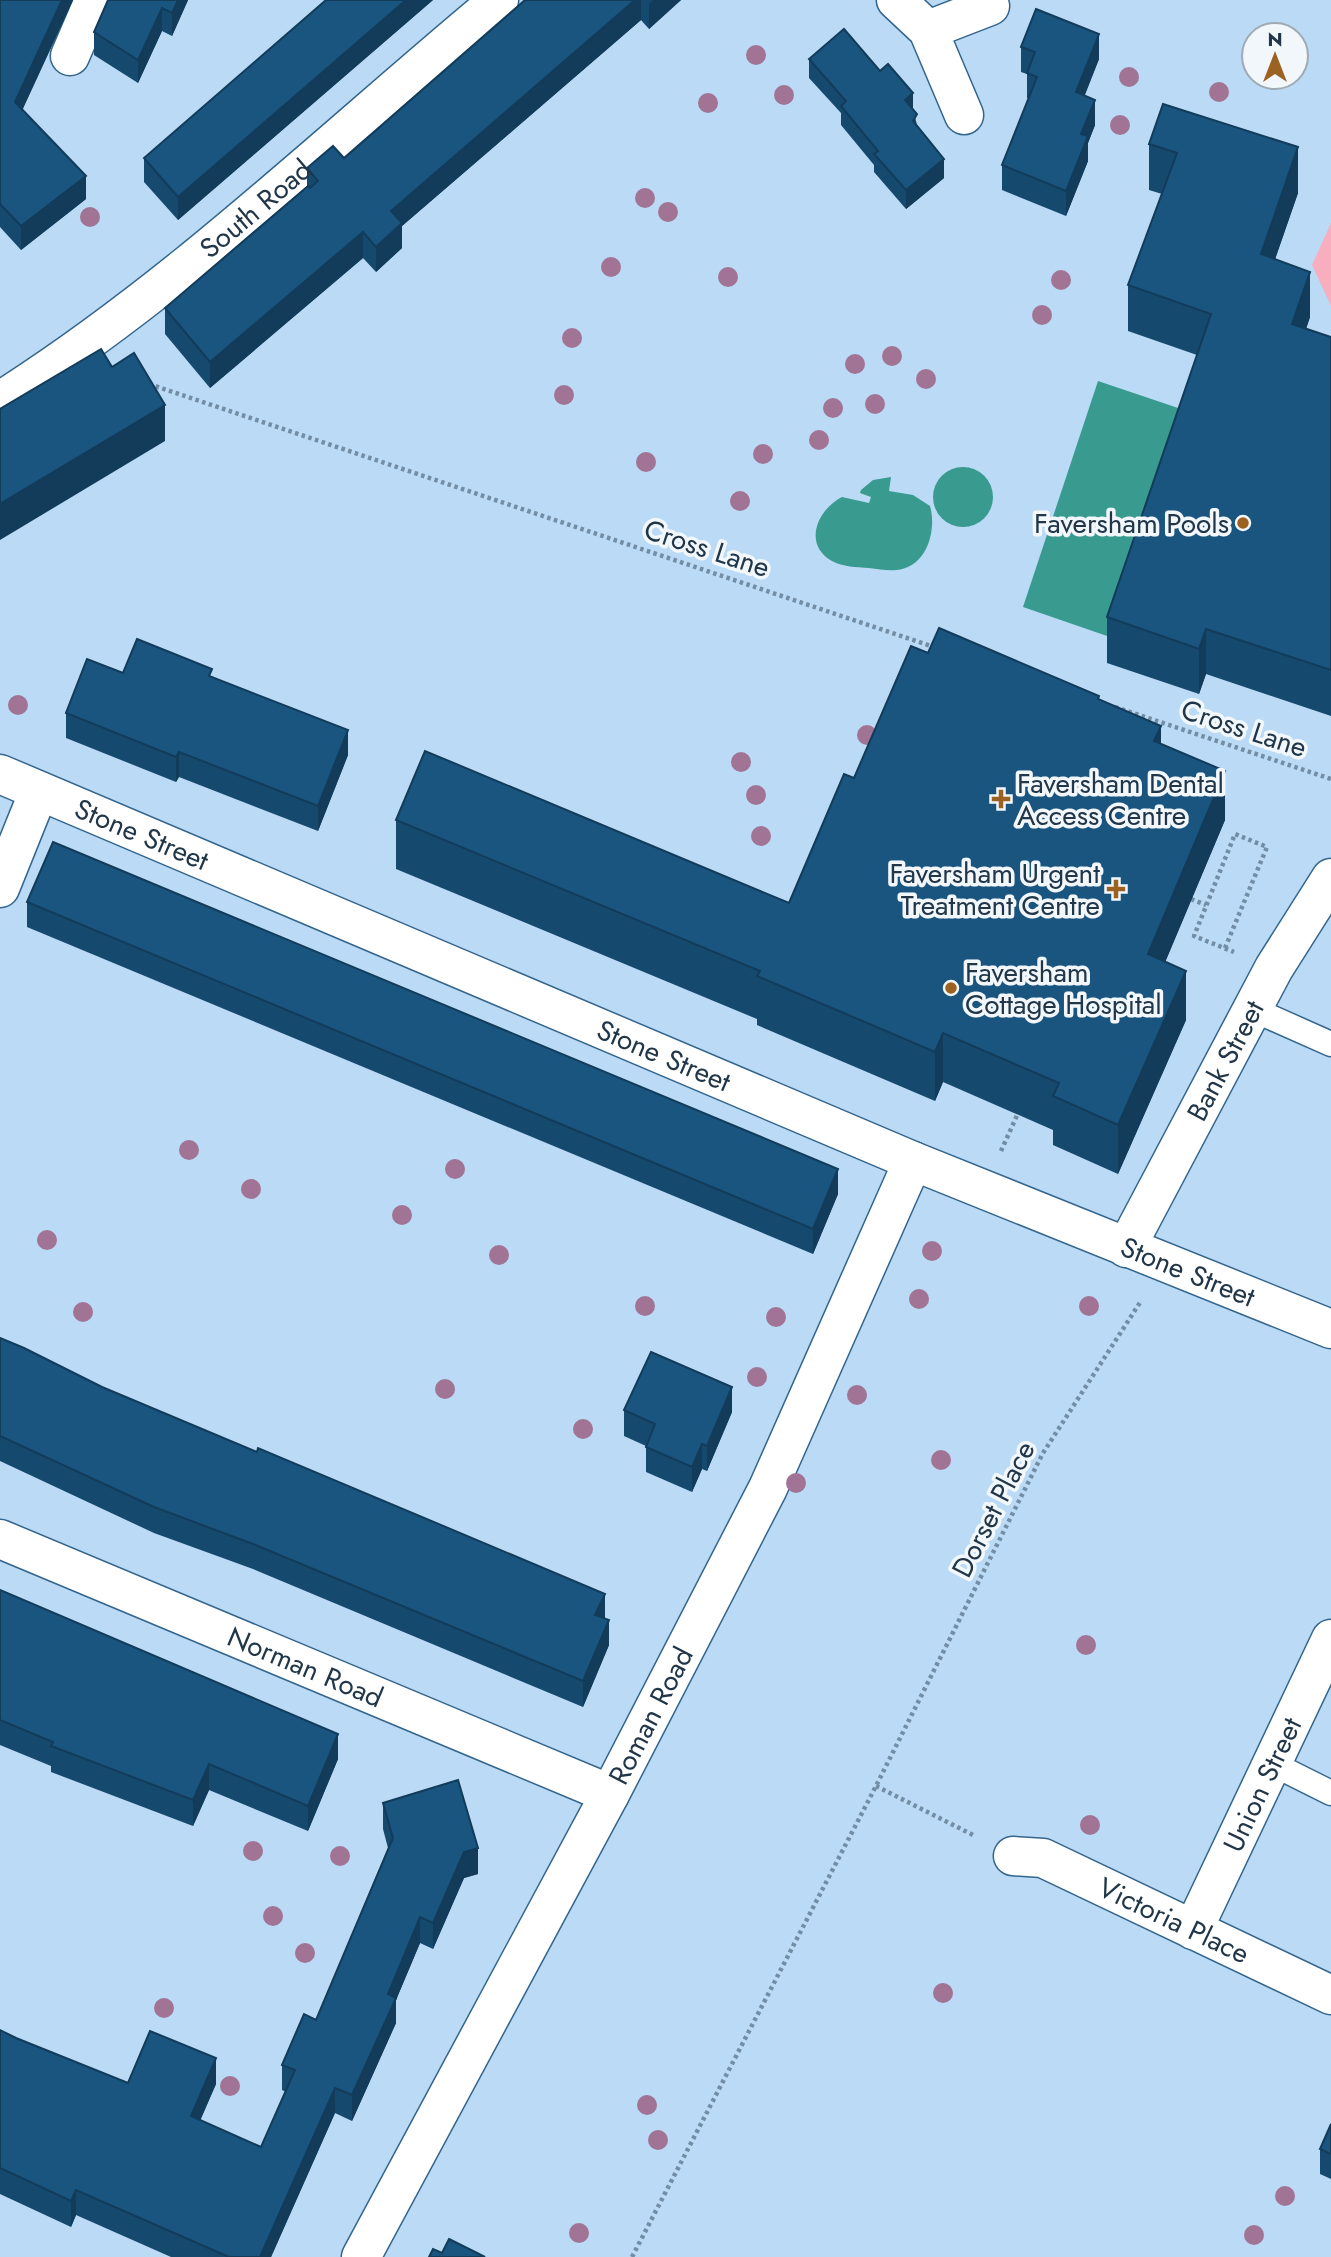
<svg xmlns="http://www.w3.org/2000/svg" width="1331" height="2257" viewBox="0 0 1331 2257" font-family="Jost,sans-serif">
  <style>
    .green { fill: #f9aebf }
    .water { fill: #399b90 }
    .lines { fill: none; stroke-linecap: round; stroke-linejoin: round }
    .lane-casing { stroke: #33658d; stroke-width: 27 }
    .street-casing { stroke: #33658d; stroke-width: 41 }
    .secondary-casing { stroke: #33658d; stroke-width: 41 }
    .path { stroke: #728da4; stroke-width: 4.5; stroke-dasharray: 3.5 3.5; stroke-linecap: butt }
    .lane { stroke: #fff; stroke-width: 24 }
    .street { stroke: #fff; stroke-width: 38 }
    .secondary { stroke: #fff; stroke-width: 38 }
    .tree { fill: #a17495 }
    .wall { fill: #16496e }
    .shaded-wall { fill: #123c5a }
    .building { fill: #1a5580; stroke: #123c5a; stroke-width: 2 }
    .poi-dot { fill: #9c6221; stroke: #f2f7fc; stroke-width: 2.5 }
    .labels { text-anchor: middle; stroke-width: 7; stroke-linejoin: round; paint-order: stroke }
    .street-label { font-size: 28px; fill: #213749; stroke: #f2f7fc }
    .poi-label { font-size: 28px; fill: #213749; stroke: #f2f7fc; text-anchor: end }
  </style>
  <rect width="100%" height="100%" fill="#badaf5"/>
  <!-- green -->
  <polygon class="green" points="1331,223 1331,306 1312,265"/>
  <!-- water -->
  <g class="water">
    <polygon points="1098,381 1184,410 1110,637 1023,607"/>
    <circle cx="963" cy="497" r="30"/>
    <path d="M891 477 889 491 913 495 930 506C937 530 927 568 896 570 888 571 878 569 869 568 856 567 843 567 832 561 802 544 818 509 842 497L869 503 871 497 860 493 861 490 873 480Z"/>
  </g>
  <g class="lines">
    <defs>
      <g id="lane">
        <polyline points="1252,1009 1331,1044"/>
        <polyline points="1271,1763 1331,1793"/>
      </g>
      <g id="street">
        <polyline points="896,0 928,30 964,115"/>
        <polyline points="928,30 990,6"/>
        <polyline points="70,56 94,0"/>
        <polyline points="0,888 39,791"/>
        <path id="s1" d="M1126 1248 1274 968 1331 878"/>
        <path id="s2" d="M0 1539 610 1794"/>
        <path id="s3" d="M1013 1856 1043 1858 1331 1995"/>
        <path id="s4" d="M1193 1930 1331 1639"/>
        <path id="s5" d="M361 2257 610 1794 768 1488 913 1161"/>
      </g>
      <g id="secondary">
        <path id="s6" d="M0 401C180 287 335 136 499 0"/>
        <path id="s7" d="M0 774 913 1161 1331 1329"/>
      </g>
    </defs>
    <!-- lane casing -->
    <use href="#lane" class="lane-casing"/>
    <!-- street casing -->
    <use href="#street" class="street-casing"/>
    <!-- secondary casing -->
    <use href="#secondary" class="secondary-casing"/>
    <!-- path -->
    <g class="path">
      <polyline points="149,384 934,647"/>
      <polyline points="1115,707 1331,779"/>
      <polyline points="1191,899 1206,905"/>
      <polyline points="1225,948 1267,847 1235,834 1194,936 1234,952"/>
      <polyline points="1001,1151 1019,1111"/>
      <polyline points="876,1786 975,1836"/>
      <polyline points="632,2257 876,1786 1043,1453 1141,1301"/>
    </g>
    <!-- lane -->
    <use href="#lane" class="lane"/>
    <!-- street -->
    <use href="#street" class="street"/>
    <!-- secondary -->
    <use href="#secondary" class="secondary"/>
  </g>
  <!-- trees -->
  <g class="tree">
    <circle cx="756" cy="55" r="10"/>
    <circle cx="1129" cy="77" r="10"/>
    <circle cx="1219" cy="92" r="10"/>
    <circle cx="784" cy="95" r="10"/>
    <circle cx="708" cy="103" r="10"/>
    <circle cx="1120" cy="125" r="10"/>
    <circle cx="645" cy="198" r="10"/>
    <circle cx="668" cy="212" r="10"/>
    <circle cx="90" cy="217" r="10"/>
    <circle cx="611" cy="267" r="10"/>
    <circle cx="728" cy="277" r="10"/>
    <circle cx="1061" cy="280" r="10"/>
    <circle cx="1042" cy="315" r="10"/>
    <circle cx="572" cy="338" r="10"/>
    <circle cx="892" cy="356" r="10"/>
    <circle cx="855" cy="364" r="10"/>
    <circle cx="926" cy="379" r="10"/>
    <circle cx="564" cy="395" r="10"/>
    <circle cx="875" cy="404" r="10"/>
    <circle cx="833" cy="408" r="10"/>
    <circle cx="819" cy="440" r="10"/>
    <circle cx="763" cy="454" r="10"/>
    <circle cx="646" cy="462" r="10"/>
    <circle cx="740" cy="501" r="10"/>
    <circle cx="18" cy="705" r="10"/>
    <circle cx="867" cy="735" r="10"/>
    <circle cx="741" cy="762" r="10"/>
    <circle cx="756" cy="795" r="10"/>
    <circle cx="761" cy="836" r="10"/>
    <circle cx="189" cy="1150" r="10"/>
    <circle cx="455" cy="1169" r="10"/>
    <circle cx="251" cy="1189" r="10"/>
    <circle cx="402" cy="1215" r="10"/>
    <circle cx="47" cy="1240" r="10"/>
    <circle cx="932" cy="1251" r="10"/>
    <circle cx="499" cy="1255" r="10"/>
    <circle cx="919" cy="1299" r="10"/>
    <circle cx="645" cy="1306" r="10"/>
    <circle cx="1089" cy="1306" r="10"/>
    <circle cx="83" cy="1312" r="10"/>
    <circle cx="776" cy="1317" r="10"/>
    <circle cx="757" cy="1377" r="10"/>
    <circle cx="445" cy="1389" r="10"/>
    <circle cx="857" cy="1395" r="10"/>
    <circle cx="583" cy="1429" r="10"/>
    <circle cx="941" cy="1460" r="10"/>
    <circle cx="796" cy="1483" r="10"/>
    <circle cx="1086" cy="1645" r="10"/>
    <circle cx="1090" cy="1825" r="10"/>
    <circle cx="253" cy="1851" r="10"/>
    <circle cx="340" cy="1856" r="10"/>
    <circle cx="273" cy="1916" r="10"/>
    <circle cx="305" cy="1953" r="10"/>
    <circle cx="943" cy="1993" r="10"/>
    <circle cx="164" cy="2008" r="10"/>
    <circle cx="230" cy="2086" r="10"/>
    <circle cx="647" cy="2105" r="10"/>
    <circle cx="658" cy="2140" r="10"/>
    <circle cx="1285" cy="2196" r="10"/>
    <circle cx="579" cy="2233" r="10"/>
    <circle cx="1254" cy="2235" r="10"/>
  </g>
  <!-- wall -->
  <g class="wall">
    <polygon points="0,0 73,0 22,110 86,199 21,250 0,227"/>
    <polygon points="108,0 188,0 172,36 162,31 138,83 94,55 94,32"/>
    <polygon points="326,0 433,0 178,220 144,182 144,158"/>
    <polygon points="525,0 681,0 649,29 641,20 402,226 402,248 376,272 363,258 210,388 165,334 165,308 307,186 307,168 344,158"/>
    <polygon points="1021,47 1099,59 1084,96 1095,125 1088,143 1088,161 1066,216 1002,190 1002,165 1029,98 1027,98 1027,74 1021,72"/>
    <polygon points="809,59 913,109 917,125 944,178 906,209 874,172 874,165 841,125 841,113 809,78"/>
    <polygon points="1149,144 1298,193 1275,259 1310,317 1306,329 1331,337 1331,716 1206,674 1199,694 1107,663 1107,617 1197,355 1128,331 1128,285 1162,194 1149,190"/>
    <polygon points="928,653 1161,744 1225,820 1165,962 1186,1020 1118,1174 1053,1145 1053,1130 943,1082 935,1101 757,1025 757,1019 396,869 396,820 789,903 854,778"/>
    <polygon points="123,673 212,677 348,755 318,831 179,777 176,782 66,738 66,713"/>
    <polygon points="27,902 838,1194 813,1254 27,927"/>
    <polygon points="0,1338 102,1387 605,1619 609,1645 583,1707 253,1569 154,1533 0,1461"/>
    <polygon points="624,1410 732,1412 707,1471 702,1469 692,1492 646,1472 646,1446 624,1436"/>
    <polygon points="0,1590 338,1759 308,1831 209,1790 193,1826 51,1772 51,1766 0,1745"/>
    <polygon points="383,1803 478,1874 464,1878 433,1949 420,1943 396,2000 396,2023 352,2121 335,2113 271,2257 171,2257 76,2215 71,2227 0,2194 0,2030 16,2038 128,2083 216,2084 200,2120 261,2147 286,2092 282,2090 282,2065 316,2020 388,1848 383,1829"/>
    <polygon points="1331,2124 1331,2179 1320,2174 1320,2149"/>
  </g>
  <!-- shaded-wall -->
  <g class="shaded-wall">
    <polygon points="62,0 73,0 15,126 15,102"/>
    <polygon points="178,0 188,0 172,36 172,13"/>
    <polygon points="406,0 433,0 178,220 178,197"/>
    <polygon points="635,0 641,0 641,20 402,226 402,248 376,272 376,247 391,211"/>
    <polygon points="653,0 681,0 649,29 649,4"/>
    <polygon points="162,8 162,31 138,83 138,60"/>
    <polygon points="1099,34 1099,59 1076,118 1076,92"/>
    <polygon points="913,93 913,111 905,100"/>
    <polygon points="1095,100 1095,125 1088,143 1088,161 1066,216 1066,191 1081,134"/>
    <polygon points="1298,147 1298,193 1261,300 1261,254"/>
    <polygon points="944,159 944,178 906,209 906,190"/>
    <polygon points="86,176 86,199 21,250 21,226"/>
    <polygon points="363,232 363,258 210,388 210,362"/>
    <polygon points="1310,272 1310,317 1292,370 1292,324"/>
    <polygon points="165,405 165,441 0,540 0,504"/>
    <polygon points="1206,629 1206,674 1199,694 1199,649"/>
    <polygon points="1161,726 1161,775 1154,741"/>
    <polygon points="348,730 348,755 318,831 318,806"/>
    <polygon points="179,752 179,777 176,782 176,757"/>
    <polygon points="1225,771 1225,820 1148,1003 1148,954"/>
    <polygon points="1186,971 1186,1020 1118,1174 1118,1125"/>
    <polygon points="943,1033 943,1082 935,1101 935,1052"/>
    <polygon points="838,1169 838,1194 813,1254 813,1229"/>
    <polygon points="732,1387 732,1412 707,1471 707,1446"/>
    <polygon points="702,1444 702,1469 692,1492 692,1467"/>
    <polygon points="605,1594 605,1619 595,1615"/>
    <polygon points="609,1620 609,1645 583,1707 583,1681"/>
    <polygon points="338,1734 338,1759 308,1831 308,1806"/>
    <polygon points="209,1764 209,1790 193,1826 193,1800"/>
    <polygon points="478,1848 478,1874 464,1878 433,1949 433,1923 464,1852"/>
    <polygon points="420,1917 420,1943 396,2000 396,2023 352,2121 352,2095 388,1994"/>
    <polygon points="216,2058 216,2084 191,2142 191,2116"/>
    <polygon points="335,2088 335,2113 271,2257 260,2257"/>
    <polygon points="76,2190 76,2215 71,2227 71,2201"/>
  </g>
  <!-- building -->
  <g class="building">
    <polygon points="0,0 62,0 15,102 86,176 21,226 0,204"/>
    <polygon points="108,0 178,0 172,13 162,8 138,60 94,32"/>
    <polygon points="326,0 406,0 178,197 144,158"/>
    <polygon points="525,0 635,0 391,211 402,223 376,247 363,232 210,362 165,308 308,186 310,188 318,181 307,168 333,146 344,158"/>
    <polygon points="1036,9 1099,34 1076,92 1095,100 1081,134 1088,136 1066,191 1002,165 1037,77 1027,73 1035,52 1021,47"/>
    <polygon points="844,29 880,71 888,64 913,93 905,100 917,114 913,121 944,159 906,190 874,154 878,151 841,106 846,101 809,59"/>
    <polygon points="1163,104 1298,147 1261,254 1310,272 1292,324 1331,337 1331,670 1206,629 1199,649 1107,617 1211,314 1128,285 1177,153 1149,144"/>
    <polygon points="101,349 112,367 134,353 165,405 0,504 0,409"/>
    <polygon points="939,628 1099,696 1098,699 1161,726 1154,741 1225,771 1148,954 1186,971 1118,1125 1053,1096 1059,1083 943,1033 935,1052 757,976 760,971 396,820 425,751 789,903 844,774 854,778 911,646 928,653"/>
    <polygon points="137,639 212,669 209,676 348,730 318,806 179,752 176,757 66,713 87,659 123,673"/>
    <polygon points="53,842 838,1169 813,1229 27,902"/>
    <polygon points="0,1338 24,1348 102,1387 257,1452 258,1448 605,1594 595,1615 609,1620 583,1681 253,1544 154,1507 0,1436"/>
    <polygon points="651,1352 732,1387 707,1446 702,1444 692,1467 646,1447 655,1424 624,1410"/>
    <polygon points="0,1590 338,1734 308,1806 209,1764 193,1800 51,1746 53,1742 0,1720"/>
    <polygon points="458,1780 478,1848 464,1852 433,1923 420,1917 388,1994 396,1998 352,2095 335,2088 260,2257 229,2257 76,2190 71,2201 0,2168 0,2030 16,2038 128,2083 150,2031 216,2058 191,2116 261,2147 295,2070 282,2065 304,2014 316,2020 393,1838 383,1803"/>
    <polygon points="1331,2124 1331,2154 1320,2149"/>
    <polygon points="449,2239 485,2257 429,2257 433,2249 442,2253"/>
  </g>
  <!-- markers -->
  <g class="poi-dot">
    <circle cx="1243" cy="523" r="7"/>
    <path d="M997.5 788.5h7v7h7v7h-7v7h-7v-7h-7v-7h7z"/>
    <path d="M1112.5 878.5h7v7h7v7h-7v7h-7v-7h-7v-7h7z"/>
    <circle cx="951" cy="988" r="7"/>
  </g>
  <g class="labels">
    <!-- street labels -->
    <g class="street-label">
      <text dy="10" stroke="none"><textPath href="#s6" startOffset="320">South Road</textPath></text>
      <text transform="translate(707 548) rotate(18)" y="10">Cross Lane</text>
      <text transform="translate(1244 728) rotate(18)" y="10">Cross Lane</text>
      <text dy="10" stroke="none"><textPath href="#s7" startOffset="154">Stone Street</textPath></text>
      <text dy="10" stroke="none"><textPath href="#s7" startOffset="721">Stone Street</textPath></text>
      <text dy="10" stroke="none"><textPath href="#s1" startOffset="212">Bank Street</textPath></text>
      <text dy="10" stroke="none"><textPath href="#s7" startOffset="1288">Stone Street</textPath></text>
      <text transform="translate(993 1509) rotate(-63)" y="10">Dorset Place</text>
      <text dy="10" stroke="none"><textPath href="#s2" startOffset="331">Norman Road</textPath></text>
      <text dy="10" stroke="none"><textPath href="#s5" startOffset="614">Roman Road</textPath></text>
      <text dy="10" stroke="none"><textPath href="#s4" startOffset="161">Union Street</textPath></text>
      <text dy="10" stroke="none"><textPath href="#s3" startOffset="175">Victoria Place</textPath></text>
    </g>
    <!-- poi labels -->
    <g class="poi-label">
      <text x="1229" y="533">Faversham Pools</text>
      <text x="1017" y="793" text-anchor="start">Faversham Dental<tspan x="1017" dy="32">Access Centre</tspan></text>
      <text x="1100" y="883">Faversham Urgent<tspan x="1100" dy="32">Treatment Centre</tspan></text>
      <text x="965" y="982" text-anchor="start">Faversham<tspan x="965" dy="32">Cottage Hospital</tspan></text>
    </g>
  </g>
  <!-- north arrow -->
  <g transform="translate(1275 56)"><circle r="33" fill="#f2f7fc" stroke="#9eaab4" stroke-width="2"/>
  <path d="M0-5L12 26L0 18L-12 26Z" fill="#9c6221"/>
  <text y="-10" font-size="19" font-weight="bold" text-anchor="middle" fill="#213749">N</text>
  </g>
</svg>
